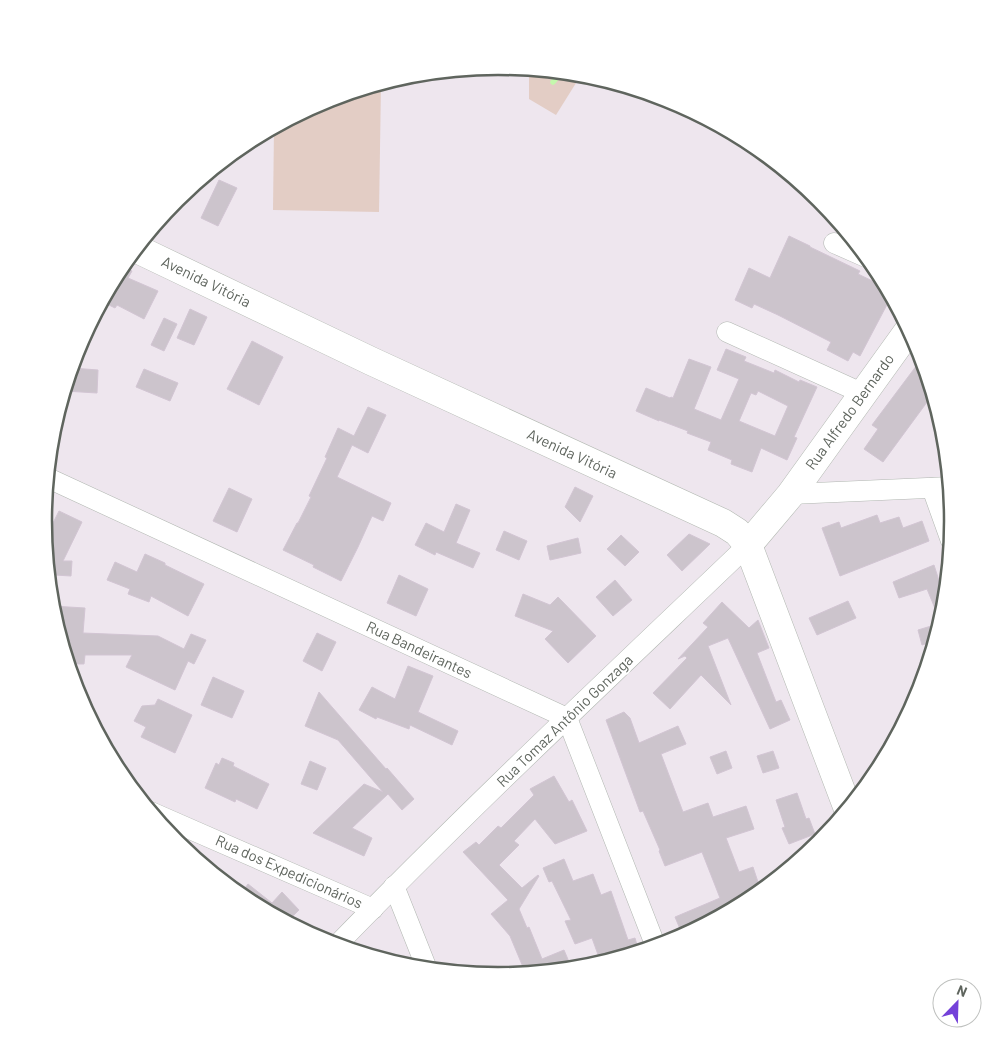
<svg xmlns="http://www.w3.org/2000/svg" width="997" height="1043" viewBox="0 0 997 1043" font-family="Barlow,sans-serif">
  <style>
    .green { fill: #e3cdc5 }
    .lines { fill: none; stroke-linecap: round; stroke-linejoin: round }
    .stream { stroke: #c4f7ad; stroke-width: 5.5 }
    .building { fill: #ccc4cc; stroke: #d2c5d3; fill-rule: evenodd }
    .street-casing { stroke: #b1b7b1; stroke-width: 21 }
    .secondary-casing { stroke: #b3b9b2; stroke-width: 29 }
    .street { stroke: #fff; stroke-width: 20 }
    .secondary { stroke: #fff; stroke-width: 28 }
    .labels { text-anchor: middle; stroke-width: 4; stroke-linejoin: round; paint-order: stroke }
    .street-label { font-size: 15px; fill: #5f655e; stroke: #fff }
    .rim { fill: none; stroke: #5f655e; stroke-width: 2.5 }
  </style>
  <rect width="100%" height="100%" fill="#eee6ee"/>
  <!-- green -->
  <g class="green">
    <polygon points="529,70 581,75 556,115 529,99"/>
    <polygon points="381,84 379,212 273,210 274,128 325,101"/>
  </g>
  <g class="lines">
    <!-- stream -->
    <polyline class="stream" points="553,82 561,73"/>
  </g>
  <!-- building -->
  <g class="building">
    <polygon points="219,180 237,188 218,226 201,218"/>
    <polygon points="789,236 810,246 810,247 860,271 858,274 887,288 891,297 860,356 853,352 848,361 827,350 831,342 778,315 754,304 752,308 735,300 749,268 770,278"/>
    <polygon points="123,266 132,271 128,278 158,291 144,319 117,305 115,308 103,302"/>
    <polygon points="190,309 207,317 194,345 177,338"/>
    <polygon points="164,318 177,324 164,351 151,345"/>
    <polygon points="252,341 283,357 259,405 227,389"/>
    <path d="M726 349 746 357 744 361 774 373 775 370 799 382 800 380 817 387 794 437 797 438 787 460 761 448 752 472 731 464 732 460 708 450 711 442 687 433 688 431 659 420V421L636 411 646 388 670 398 671 397 673 398 689 359 711 367 694 409 721 420 739 379 717 370ZM758 391 788 406 775 436 739 421 751 393 756 395Z"/>
    <polygon points="920,361 933,394 883,462 864,449 878,429 872,425"/>
    <polygon points="72,368 98,370 97,393 65,391"/>
    <polygon points="144,369 178,383 170,401 136,387"/>
    <polygon points="368,407 386,415 368,453 352,445 337,477 391,503 383,521 372,516 358,547 341,581 313,567 314,565 283,550 297,523 298,523 311,497 309,496 327,458 325,457 338,428 354,436"/>
    <polygon points="575,487 593,496 580,522 565,507"/>
    <polygon points="229,488 252,499 237,532 213,521"/>
    <polygon points="456,504 470,510 456,543 480,553 473,568 436,552 435,555 415,545 426,523 444,532"/>
    <polygon points="59,511 82,522 63,561 72,561 71,576 55,575 50,586 48,569 50,539 46,537"/>
    <polygon points="877,515 880,523 899,517 903,528 922,521 929,541 840,576 822,528 839,522 841,528"/>
    <polygon points="504,531 527,541 519,560 496,550"/>
    <polygon points="689,534 710,544 682,571 667,555"/>
    <polygon points="621,535 639,552 625,566 607,549"/>
    <polygon points="578,538 581,553 550,560 547,546"/>
    <polygon points="145,554 165,563 165,565 204,584 188,616 151,596 149,602 128,594 130,589 107,580 115,562 137,572"/>
    <polygon points="934,565 942,590 947,588 944,610 941,623 927,589 899,598 893,582"/>
    <polygon points="399,575 428,589 416,616 387,603"/>
    <polygon points="615,580 632,600 613,616 596,597"/>
    <polygon points="523,594 550,605 558,597 596,636 568,663 545,639 553,631 515,616"/>
    <polygon points="848,601 856,618 817,635 809,618"/>
    <polygon points="722,602 749,628 758,620 769,648 757,653 776,702 781,700 790,720 770,729 728,638 708,646 731,705 701,675 670,709 653,693 687,658 685,656 678,659 708,627 703,623"/>
    <polygon points="52,606 85,608 83,633 158,636 184,649 191,634 206,640 194,664 188,661 175,690 126,667 132,655 85,655 84,664 69,664"/>
    <polygon points="941,623 935,641 922,645 918,630"/>
    <polygon points="317,633 336,642 322,671 303,661"/>
    <polygon points="408,666 433,676 418,712 458,731 452,745 410,725 409,729 377,717 376,719 359,710 372,687 395,699"/>
    <polygon points="213,677 244,691 232,718 201,705"/>
    <polygon points="319,692 386,769 387,768 414,799 402,810 388,794 352,828 372,838 364,856 313,833 364,784 383,792 338,740 305,726"/>
    <polygon points="158,699 192,715 175,753 141,737 146,727 134,721 142,706 155,705"/>
    <polygon points="624,712 630,718 639,743 678,726 686,744 661,754 683,812 708,803 713,817 746,806 754,829 726,838 739,872 753,867 761,891 751,900 683,936 675,917 720,898 702,852 665,866 659,851 660,850 643,811 640,812 606,720"/>
    <polygon points="726,751 732,768 717,774 710,757"/>
    <polygon points="773,751 779,768 763,773 757,756"/>
    <polygon points="222,758 234,763 233,766 269,784 257,809 236,799 235,802 205,788 216,763 219,765"/>
    <polygon points="310,761 326,768 317,790 301,784"/>
    <polygon points="554,776 569,802 572,800 587,831 555,844 535,819 514,841 519,845 499,865 522,888 538,875 539,876 519,909 527,928 529,927 542,959 564,950 572,969 514,975 513,972 523,967 510,936 491,914 508,900 463,852 476,842 479,845 498,826 501,828 534,795 530,789"/>
    <polygon points="797,793 806,819 809,818 815,834 789,844 782,828 785,827 776,800"/>
    <polygon points="564,859 573,881 593,874 601,895 611,891 628,940 635,938 639,952 601,963 592,938 575,944 565,921 571,920 552,881 549,882 543,868"/>
    <polygon points="248,884 272,903 282,892 299,910 287,922 246,899 240,895"/>
  </g>
  <g class="lines">
    <defs>
      <g id="street">
        <polyline points="834,243 868,258"/>
        <polyline points="727,332 864,394"/>
        <polyline points="48,478 567,718 656,947"/>
        <polyline points="932,488 951,541"/>
        <polyline points="791,494 950,487"/>
        <polyline points="151,812 373,909"/>
        <polyline points="394,886 427,969"/>
        <path d="M337 945C470 808 610 677 748 545"/>
      </g>
      <g id="secondary">
        <polyline points="137,249 371,361 723,523 737,532 748,545 848,809"/>
        <polyline points="748,545 791,494 909,330"/>
      </g>
    </defs>
    <!-- street casing -->
    <use href="#street" class="street-casing"/>
    <!-- secondary casing -->
    <use href="#secondary" class="secondary-casing"/>
    <!-- street -->
    <use href="#street" class="street"/>
    <!-- secondary -->
    <use href="#secondary" class="secondary"/>
  </g>
  <g class="labels">
    <!-- street labels -->
    <g class="street-label">
      <text transform="translate(206 282) rotate(26)" y="5">Avenida Vitória</text>
      <text transform="translate(850 412) rotate(-54)" y="5">Rua Alfredo Bernardo</text>
      <text transform="translate(572 454) rotate(25)" y="5">Avenida Vitória</text>
      <text transform="translate(419 650) rotate(25)" y="5">Rua Bandeirantes</text>
      <text transform="translate(565 721) rotate(-44)" y="5">Rua Tomaz Antônio Gonzaga</text>
      <text transform="translate(289 872) rotate(24)" y="5">Rua dos Expedicionários</text>
    </g>
  </g>
  <!-- crop -->
  <path d="M0 0H997V1043H0ZM52 521a446 446 0 1 1 892 0a446 446 0 1 1-892 0Z" fill="#fff" fill-rule="evenodd"/>
  <path class="rim" d="M52 521a446 446 0 1 1 892 0a446 446 0 1 1-892 0Z"/>
  <!-- north arrow -->
  <g transform="translate(957 1003) rotate(23)"><circle r="24" fill="#ffffff" stroke="#bfc1bf"/>
  <path d="M0-4L9 19L0 12L-9 19Z" fill="#7441d9"/>
  <text y="-8" font-size="14" font-weight="bold" text-anchor="middle" fill="#5f655e">N</text>
  </g>
</svg>
